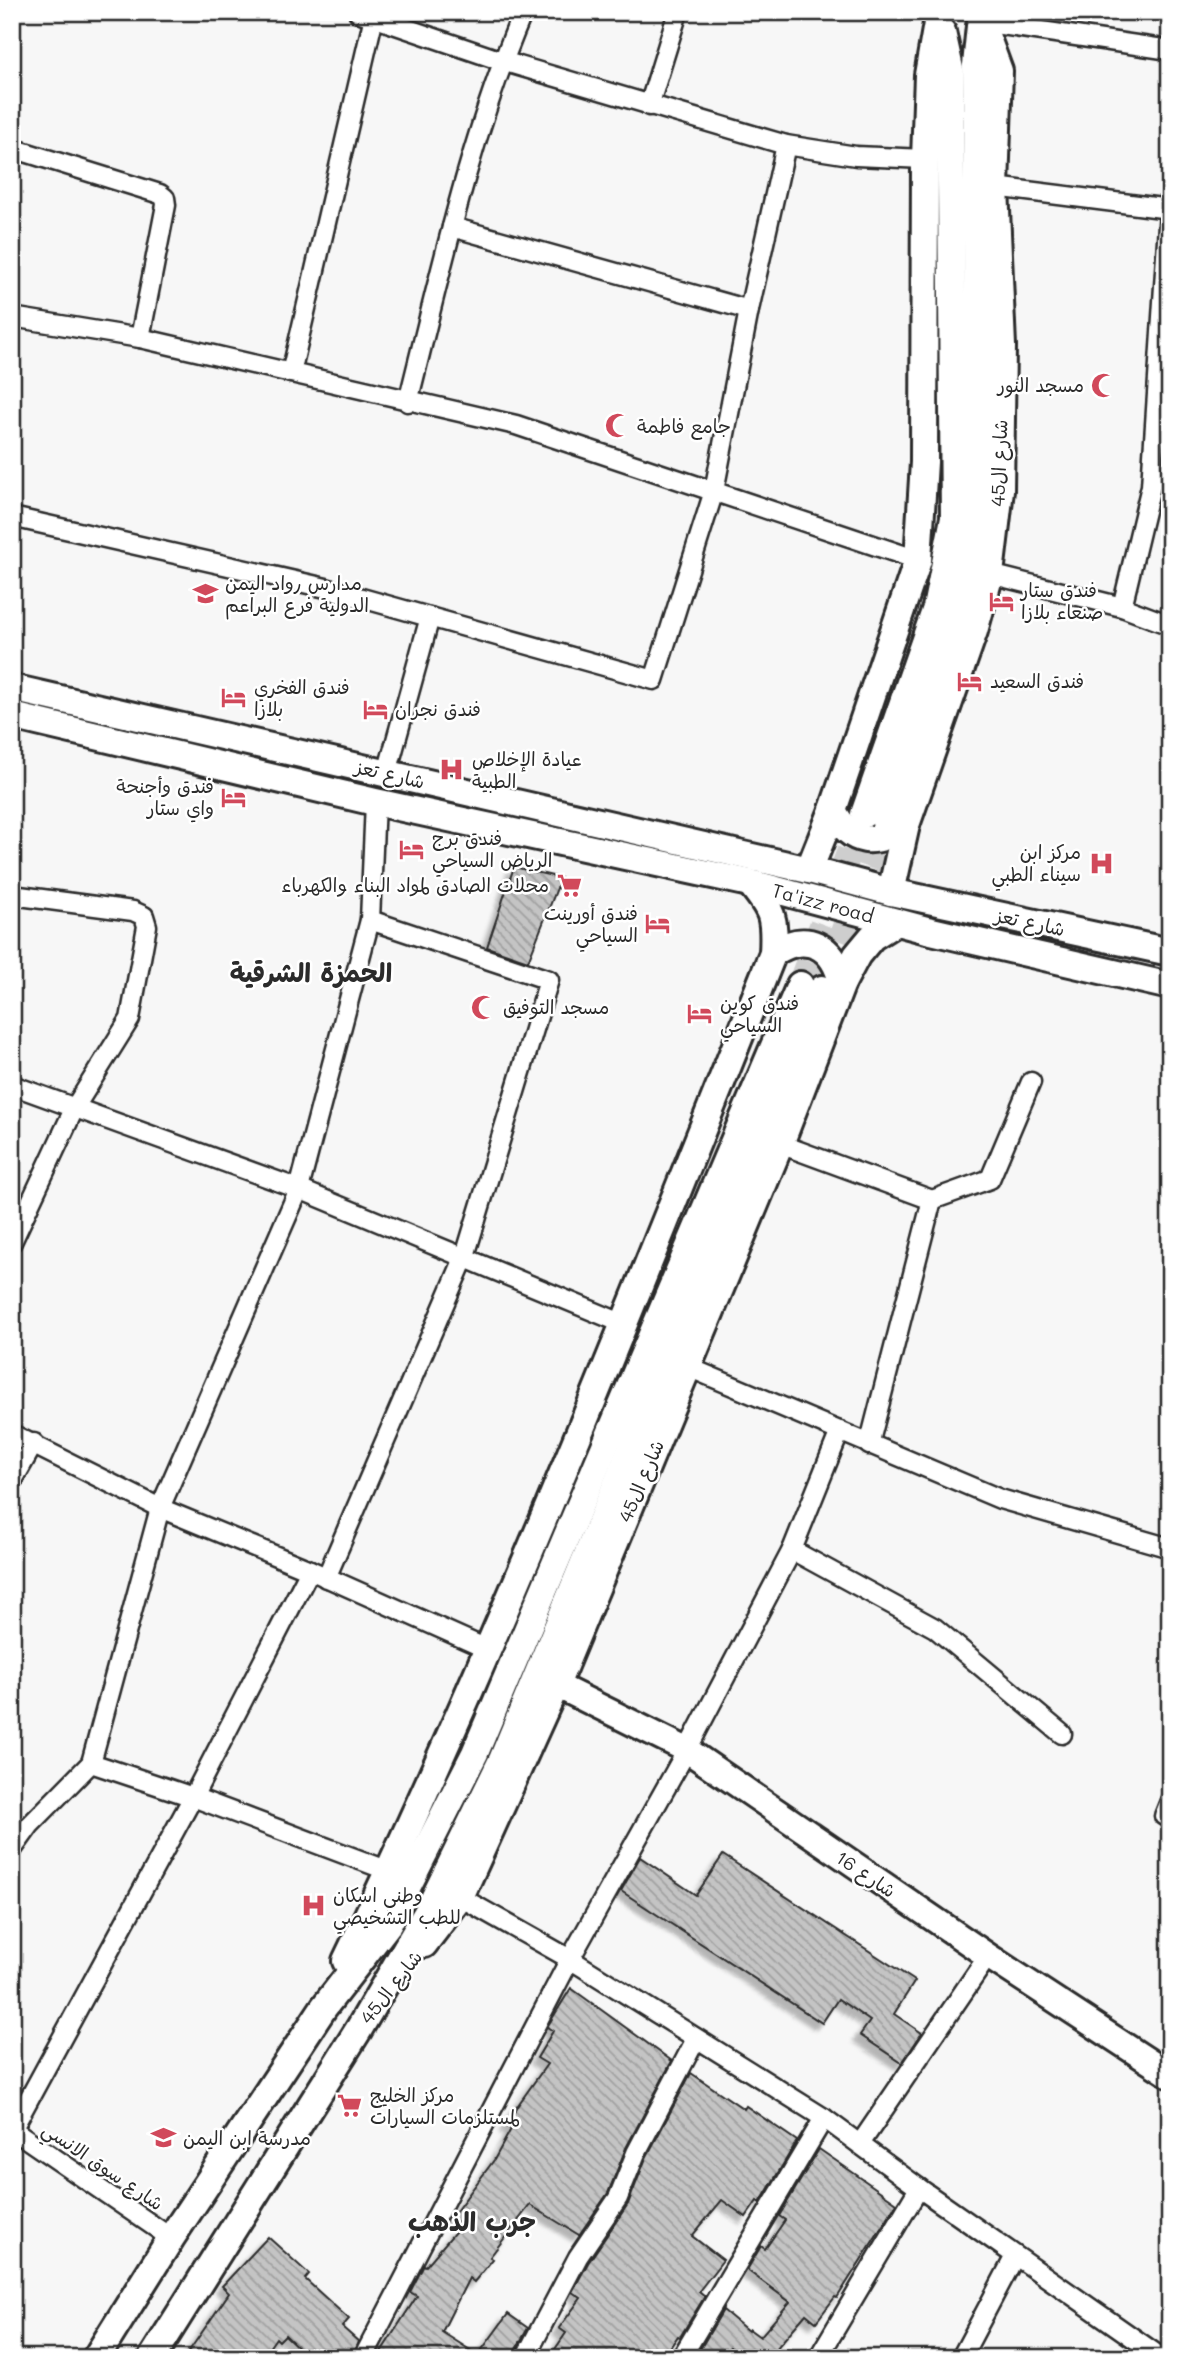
<svg xmlns="http://www.w3.org/2000/svg" width="1182" height="2370" viewBox="0 0 1182 2370" font-family="Mali,'Playpen Sans Arabic',sans-serif">
  <style>
    .building { fill: url(#building-back-hatch); stroke: #2b2b2b; stroke-width: 2; filter: url(#shadow) }
    .lines { fill: none; stroke-linecap: round; stroke-linejoin: round }
    .primary-tunnel { stroke: #cecece; stroke-width: 26; stroke-dasharray: 26 13; stroke-linecap: butt }
    .street-casing { stroke: #2b2b2b; stroke-width: 23 }
    .secondary-casing { stroke: #2b2b2b; stroke-width: 30 }
    .primary-casing { stroke: #2b2b2b; stroke-width: 32 }
    .street { stroke: #fff; stroke-width: 18 }
    .secondary { stroke: #fff; stroke-width: 24 }
    .primary { stroke: #fff; stroke-width: 26 }
    .labels { text-anchor: middle; stroke-width: 5; stroke-linejoin: round; paint-order: stroke }
    .poi-label { font-size: 19px; fill: #2b2b2b; stroke: #fff; text-anchor: start }
    .street-label { font-size: 19px; fill: #2b2b2b; stroke: #fff }
    .district-label { font-size: 26px; font-weight: bold; fill: #2b2b2b; stroke: #fff }
  </style>
  <defs>
    <pattern id="building-back-hatch" width="6" height="6" patternUnits="userSpaceOnUse" patternTransform="scale(1.75)"><rect width="6" height="6" fill="#c4c4c4"/><path d="M-1 5l2 2M0 0l6 6M5-1l2 2" fill="none" stroke="#9f9f9f"/></pattern>
    <filter id="shadow"><feDropShadow dx="-6" dy="6" stdDeviation="2" flood-color="#0004"/></filter>
  </defs>
  <rect width="100%" height="100%" fill="#f7f7f7"/>
  <filter id="ink" filterUnits="userSpaceOnUse"><feTurbulence type="fractalNoise" baseFrequency=".0143" numOctaves="2"/><feDisplacementMap in="SourceGraphic" scale="14" xChannelSelector="R" yChannelSelector="G"/><feConvolveMatrix kernelMatrix="1 2 1 2 8 2 1 2 1" color-interpolation-filters="sRGB"/></filter>
  <g filter="url(#ink)">
    <!-- building -->
    <g class="building">
      <polygon points="514,867 561,878 528,961 487,947"/>
      <polygon points="723,1855 915,1981 894,2014 922,2033 902,2063 860,2035 870,2021 838,1999 822,2023 621,1891 640,1857 696,1895"/>
      <polygon points="571,1988 672,2061 626,2148 608,2193 579,2235 530,2205 490,2257 493,2259 474,2282 469,2278 442,2332 478,2355 508,2314 528,2328 511,2358 377,2358 417,2296 410,2292 424,2265 426,2266 461,2225 451,2218 494,2160 511,2129 506,2126 518,2105 547,2064 537,2058 553,2031 547,2027"/>
      <polygon points="691,2073 744,2109 746,2106 797,2141 760,2203 757,2201 746,2217 722,2200 692,2236 723,2260 699,2291 705,2296 680,2337 678,2336 663,2358 549,2358 566,2333 559,2328 581,2298 572,2292 588,2263 628,2204 646,2158"/>
      <polygon points="819,2149 897,2203 837,2298 835,2297 816,2322 806,2314 775,2350 786,2358 743,2358 730,2347 722,2358 708,2358 699,2351 723,2310 748,2331 749,2329 760,2337 790,2302 747,2270 761,2246 765,2249 785,2220 779,2216"/>
      <polygon points="268,2237 309,2274 305,2279 349,2319 342,2327 359,2342 352,2358 309,2358 285,2335 279,2341 276,2338 262,2358 187,2358 191,2352 189,2351 229,2293 222,2286"/>
    </g>
    <g class="lines">
      <!-- primary-tunnel -->
      <g class="primary-tunnel">
        <polyline points="826,977 885,822"/>
        <polyline points="800,985 863,815"/>
      </g>
      <defs>
        <g id="street">
          <polyline points="358,12 502,61 786,145 856,156 925,159"/>
          <polyline points="981,22 1170,50"/>
          <polyline points="649,106 678,12"/>
          <polyline points="12,148 160,194 165,198 166,205 140,338"/>
          <polyline points="995,187 1170,209"/>
          <polyline points="452,227 749,310"/>
          <polyline points="12,317 140,338 516,425 918,560"/>
          <polyline points="291,373 375,12"/>
          <path d="M408 402C441 271 470 136 523 12"/>
          <polyline points="12,517 326,588 654,680 714,491 749,310 786,145"/>
          <polyline points="990,574 1122,607 1170,625"/>
          <polyline points="1122,607 1151,486 1169,209"/>
          <polyline points="387,773 430,617"/>
          <polyline points="12,895 133,911 144,916 147,926 130,1019 75,1107 12,1242"/>
          <polyline points="12,1085 299,1189 624,1324"/>
          <polyline points="780,1144 932,1200 869,1445"/>
          <polyline points="932,1200 990,1179 1031,1082"/>
          <polyline points="688,1367 1000,1499 1170,1548"/>
          <polyline points="12,1434 160,1508 310,1570 489,1650"/>
          <polyline points="12,1482 34,1443"/>
          <polyline points="792,1550 935,1628 1062,1734"/>
          <polyline points="326,1578 465,1256 549,980 370,920"/>
          <polyline points="91,1763 193,1797 389,1871"/>
          <polyline points="1170,1801 1164,1816 1170,1818"/>
          <polyline points="12,1850 30,1825 91,1763 160,1508 299,1189 370,920 375,802"/>
          <polyline points="460,1897 570,1959 824,2118 919,2188 1162,2358"/>
          <polyline points="12,2129 171,2238"/>
          <polyline points="12,2130 193,1797 310,1570"/>
          <polyline points="860,2144 988,1956"/>
          <polyline points="363,2358 570,1959 687,1750 792,1550 840,1431"/>
          <polyline points="525,2358 578,2257 618,2198 636,2153 696,2039"/>
          <polyline points="681,2358 824,2118"/>
          <polyline points="818,2358 919,2188"/>
          <polyline points="961,2358 1015,2256"/>
        </g>
        <polyline id="secondary" points="556,1685 687,1750 988,1956 1170,2075"/>
        <g id="primary">
          <polyline points="12,688 809,870 891,892 1170,952"/>
          <polyline points="12,716 375,802 750,883 927,930 1170,986"/>
          <path d="M833 810C851 846 876 846 906 825"/>
          <polyline points="864,814 936,608 954,518 950,69 942,32"/>
          <polyline points="885,822 940,667 974,539 978,411 976,65 980,26"/>
          <polyline points="809,870 833,810 918,560 924,462 925,159 928,75 939,12"/>
          <polyline points="891,892 906,825 974,631 990,574 1000,490 1002,346 995,187 999,71 981,22"/>
          <path d="M773 953C806 931 834 945 842 983"/>
          <polyline points="424,1944 460,1897 556,1685 780,1144 842,983 857,955 872,937 896,922"/>
          <path d="M346 1961C504 1632 637 1292 773 953 775 917 773 911 750 883"/>
          <polyline points="96,2358 171,2238 324,2007 389,1923 475,1753 800,985"/>
          <polyline points="152,2358 359,2029 429,1909 502,1760 822,989"/>
        </g>
      </defs>
      <!-- street casing -->
      <use href="#street" class="street-casing"/>
      <!-- secondary casing -->
      <use href="#secondary" class="secondary-casing"/>
      <!-- primary casing -->
      <use href="#primary" class="primary-casing"/>
      <!-- street -->
      <use href="#street" class="street"/>
      <!-- secondary -->
      <use href="#secondary" class="secondary"/>
      <!-- primary -->
      <use href="#primary" class="primary"/>
    </g>
  </g>
  <!-- icons -->
  <defs>
    <symbol id="mosque-bare" viewBox="-9 -9 18 18"><path d="M3.5-4.9A6 6 0 1 0 3.5 4.9A5 5 0 1 1 3.5-4.9Z" fill="#d1495b" stroke="#fff" stroke-width="2.5" paint-order="stroke"/></symbol>
    <symbol id="school-bare" viewBox="-9 -9 18 18"><path d="M0-5L7-2L0 1L-7-2ZM-4 1L0 2.5L4 1V4Q0 6-4 4Z" fill="#d1495b" stroke="#fff" stroke-width="2.5" paint-order="stroke"/></symbol>
    <symbol id="hotel-bare" viewBox="-9 -9 18 18"><path d="M-6-4.5h1.5V1H6V5H4.5V3h-9V5H-6ZM-4 0a1.8 1.8 0 1 1 3.6 0ZM.5 0V-2.5h3Q6-2.5 6 0Z" fill="#d1495b" stroke="#fff" stroke-width="2.5" paint-order="stroke"/></symbol>
    <symbol id="hospital-bare" viewBox="-9 -9 18 18"><path d="M-5-5h3v3.5h4V-5h3V5h-3V1.5h-4V5h-3Z" fill="#d1495b" stroke="#fff" stroke-width="2.5" paint-order="stroke"/></symbol>
    <symbol id="supermarket-bare" viewBox="-9 -9 18 18"><path d="M-6-5.5h2.5l.6 2H6L4.5 2H-2.5L-4.4-4H-6ZM-1.5 3.2a1.3 1.3 0 1 0 .1 0ZM3 3.2a1.3 1.3 0 1 0 .1 0Z" fill="#d1495b" stroke="#fff" stroke-width="2.5" paint-order="stroke"/></symbol>
  </defs>
  <g fill-rule="evenodd">
    <use href="#mosque-bare" x="1086" y="368" width="35" height="35"/>
    <use href="#mosque-bare" x="600" y="408" width="35" height="35"/>
    <use href="#school-bare" x="188" y="576" width="35" height="35"/>
    <use href="#hotel-bare" x="984" y="584" width="35" height="35"/>
    <use href="#hotel-bare" x="952" y="664" width="35" height="35"/>
    <use href="#hotel-bare" x="216" y="680" width="35" height="35"/>
    <use href="#hotel-bare" x="358" y="692" width="35" height="35"/>
    <use href="#hospital-bare" x="434" y="752" width="35" height="35"/>
    <use href="#hotel-bare" x="216" y="780" width="35" height="35"/>
    <use href="#hotel-bare" x="394" y="832" width="35" height="35"/>
    <use href="#hospital-bare" x="1084" y="846" width="35" height="35"/>
    <use href="#supermarket-bare" x="552" y="868" width="35" height="35"/>
    <use href="#hotel-bare" x="640" y="906" width="35" height="35"/>
    <use href="#mosque-bare" x="466" y="990" width="35" height="35"/>
    <use href="#hotel-bare" x="682" y="996" width="35" height="35"/>
    <use href="#hospital-bare" x="296" y="1888" width="35" height="35"/>
    <use href="#supermarket-bare" x="332" y="2088" width="35" height="35"/>
    <use href="#school-bare" x="146" y="2120" width="35" height="35"/>
  </g>
  <g class="labels">
    <!-- poi labels -->
    <g class="poi-label">
      <text x="1084" y="392" text-anchor="end">مسجد النور</text>
      <text x="637" y="433">جامع فاطمة</text>
      <text x="225" y="590">مدارس رواد اليمن<tspan x="225" dy="22">الدولية فرع البراعم</tspan></text>
      <text x="1021" y="597">فندق ستار<tspan x="1021" dy="22">صنعاء بلازا</tspan></text>
      <text x="990" y="688">فندق السعيد</text>
      <text x="254" y="694">فندق الفخري<tspan x="254" dy="22">بلازا</tspan></text>
      <text x="395" y="716">فندق نجران</text>
      <text x="472" y="766">عيادة الإخلاص<tspan x="472" dy="22">الطبية</tspan></text>
      <text x="214" y="793" text-anchor="end">فندق وأجنحة<tspan x="214" dy="22">واي ستار</tspan></text>
      <text x="432" y="845">فندق برج<tspan x="432" dy="22">الرياض السياحي</tspan></text>
      <text x="1081" y="859" text-anchor="end">مركز ابن<tspan x="1081" dy="22">سيناء الطبي</tspan></text>
      <text x="549" y="892" text-anchor="end">محلات الصادق لمواد البناء والكهرباء</text>
      <text x="638" y="920" text-anchor="end">فندق أورينت<tspan x="638" dy="22">السياحي</tspan></text>
      <text x="720" y="1010">فندق كوين<tspan x="720" dy="22">السياحي</tspan></text>
      <text x="503" y="1014">مسجد التوفيق</text>
      <text x="333" y="1902">وطني اسكان<tspan x="333" dy="22">للطب التشخيصي</tspan></text>
      <text x="370" y="2102">مركز الخليج<tspan x="370" dy="22">لمستلزمات السيارات</tspan></text>
      <text x="183" y="2145">مدرسة ابن اليمن</text>
    </g>
    <!-- street labels -->
    <g class="street-label">
      <text transform="translate(999 463) rotate(-88)" y="7">شارع ال45</text>
      <text transform="translate(390 774) rotate(13)" y="7">شارع تعز</text>
      <text transform="translate(823 903) rotate(15)" y="7">Ta'izz road</text>
      <text transform="translate(1030 922) rotate(12)" y="7">شارع تعز</text>
      <text transform="translate(641 1481) rotate(-67)" y="7">شارع ال45</text>
      <text transform="translate(866 1874) rotate(34)" y="7">شارع 16</text>
      <text transform="translate(391 1987) rotate(-52)" y="7">شارع ال45</text>
      <text transform="translate(103 2166) rotate(34)" y="7">شارع سوق الانسي</text>
    </g>
    <!-- district labels -->
    <g class="district-label">
      <text x="311" y="982">الحمزة الشرقية</text>
      <text x="472" y="2231">جرب الذهب</text>
    </g>
  </g>
  <!-- margin -->
  <rect width="1182" height="2370" fill="none" stroke="#fff" stroke-width="42"/>
  <rect x="21" y="21" width="1140" height="2328" fill="none" stroke="#2b2b2b" stroke-width="2.5" filter="url(#ink)"/>
</svg>
